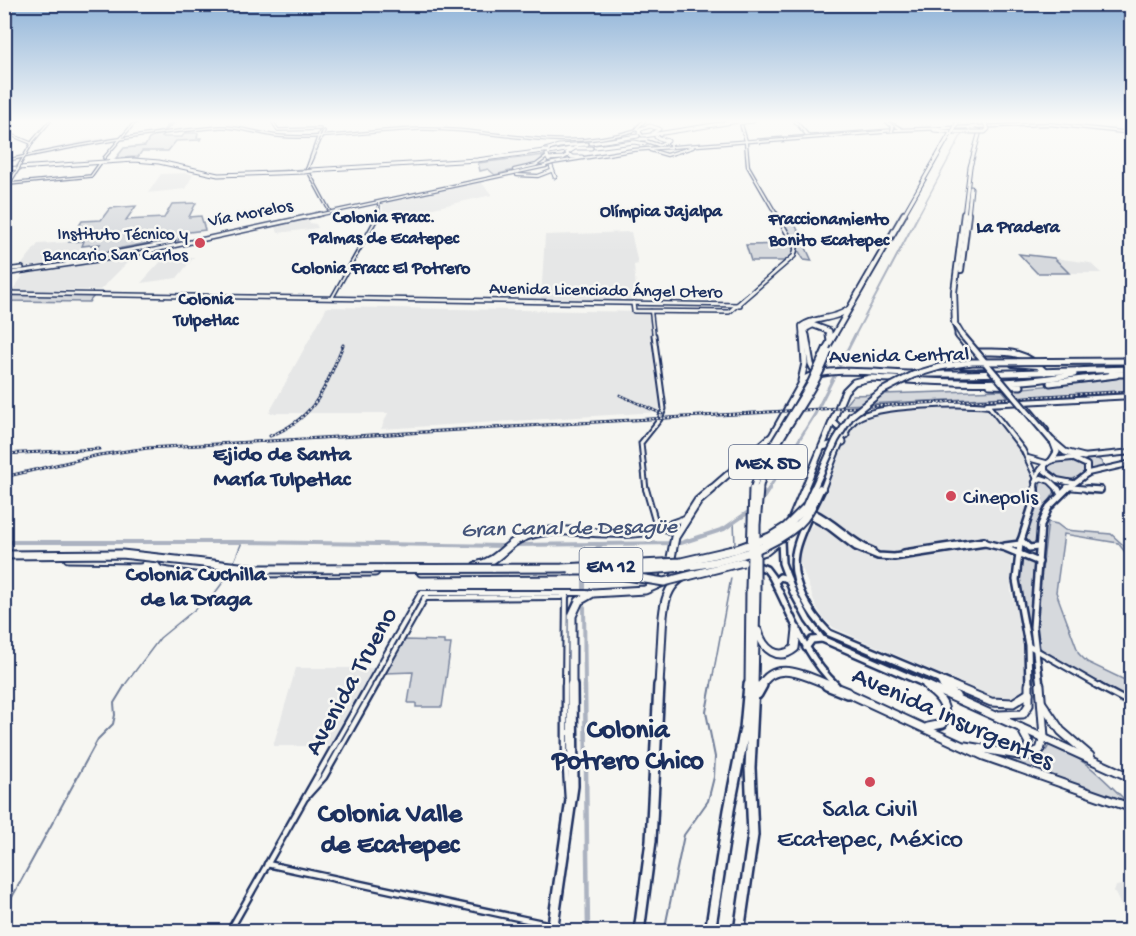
<svg xmlns="http://www.w3.org/2000/svg" width="1136" height="936" viewBox="0 0 1136 936" font-family="'Gochi Hand',sans-serif">
  <style>
    .built { fill: #e6e7e7 }
    .green { fill: #d6d9dd; stroke: #78849e; stroke-width: 1.5 }
    .lines { fill: none; stroke-linecap: round; stroke-linejoin: round }
    .stream-far1 { stroke: #717e99; stroke-width: 1.5 }
    .stream { stroke: #717e99; stroke-width: 2 }
    .canal-far4 { stroke: #abb2c0; stroke-width: 1.5 }
    .canal-far3 { stroke: #abb2c0; stroke-width: 2 }
    .canal-far2 { stroke: #abb2c0; stroke-width: 3 }
    .canal-far1 { stroke: #abb2c0; stroke-width: 4 }
    .canal { stroke: #abb2c0; stroke-width: 4.5 }
    .highway-tunnel { stroke: #caced4; stroke-width: 3; stroke-dasharray: 3 1.5; stroke-linecap: butt }
    .minor-far4-casing { stroke: #1b2f5e; stroke-width: 4 }
    .minor-far3-casing { stroke: #1b2f5e; stroke-width: 5 }
    .minor-far2-casing { stroke: #1b2f5e; stroke-width: 7 }
    .minor-far1-casing { stroke: #1b2f5e; stroke-width: 8 }
    .minor-casing { stroke: #1b2f5e; stroke-width: 9 }
    .major-far4-casing { stroke: #1b2f5e; stroke-width: 4.5 }
    .major-far3-casing { stroke: #1b2f5e; stroke-width: 6 }
    .major-far2-casing { stroke: #1b2f5e; stroke-width: 8 }
    .major-far1-casing { stroke: #1b2f5e; stroke-width: 10 }
    .major-casing { stroke: #1b2f5e; stroke-width: 11 }
    .highway-far4-casing { stroke: #1b2f5e; stroke-width: 5 }
    .highway-far3-casing { stroke: #1b2f5e; stroke-width: 8 }
    .highway-far2-casing { stroke: #1b2f5e; stroke-width: 9 }
    .highway-far1-casing { stroke: #1b2f5e; stroke-width: 11 }
    .highway-casing { stroke: #1b2f5e; stroke-width: 14 }
    .minor-far4 { stroke: #f6f6f2; stroke-width: 1.5 }
    .minor-far3 { stroke: #f6f6f2; stroke-width: 2 }
    .minor-far2 { stroke: #f6f6f2; stroke-width: 3 }
    .minor-far1 { stroke: #f6f6f2; stroke-width: 4 }
    .minor { stroke: #f6f6f2; stroke-width: 4.5 }
    .major-far4 { stroke: #f6f6f2; stroke-width: 2 }
    .major-far3 { stroke: #f6f6f2; stroke-width: 3 }
    .major-far2 { stroke: #f6f6f2; stroke-width: 4 }
    .major-far1 { stroke: #f6f6f2; stroke-width: 5 }
    .major { stroke: #f6f6f2; stroke-width: 7 }
    .highway-far4 { stroke: #f6f6f2; stroke-width: 3 }
    .highway-far3 { stroke: #f6f6f2; stroke-width: 4.5 }
    .highway-far2 { stroke: #f6f6f2; stroke-width: 5 }
    .highway-far1 { stroke: #f6f6f2; stroke-width: 7 }
    .highway { stroke: #f6f6f2; stroke-width: 9 }
    .rail-casing { stroke: #1b2f5e; stroke-width: 3 }
    .rail { stroke: #f6f6f2; stroke-width: 1.5; stroke-dasharray: 2; stroke-linecap: butt }
    .major-bridge-casing { stroke: #1b2f5e; stroke-width: 4.5; stroke-linecap: butt }
    .highway-bridge-far3-casing { stroke: #1b2f5e; stroke-width: 5; stroke-linecap: butt }
    .highway-bridge-far2-casing { stroke: #1b2f5e; stroke-width: 8; stroke-linecap: butt }
    .highway-bridge-far1-casing { stroke: #1b2f5e; stroke-width: 9; stroke-linecap: butt }
    .highway-bridge-casing { stroke: #1b2f5e; stroke-width: 11; stroke-linecap: butt }
    .major-bridge { stroke: #f6f6f2; stroke-width: 2 }
    .highway-bridge-far3 { stroke: #f6f6f2; stroke-width: 3 }
    .highway-bridge-far2 { stroke: #f6f6f2; stroke-width: 4.5 }
    .highway-bridge-far1 { stroke: #f6f6f2; stroke-width: 5 }
    .highway-bridge { stroke: #f6f6f2; stroke-width: 7 }
    .poi-dot { fill: #d1495b; stroke: #f6f6f2; stroke-width: 2 }
    .labels { text-anchor: middle; stroke-width: 5; stroke-linejoin: round; paint-order: stroke }
    .far-neighbourhood-label { font-size: 18px; font-weight: bold; fill: #1b2f5e; stroke: #f6f6f2 }
    .far-street-label { font-size: 18px; fill: #1b2f5e; stroke: #f6f6f2 }
    .far-poi-label { font-size: 18px; fill: #1b2f5e; stroke: #f6f6f2; text-anchor: end }
    .shield { fill: #f6f6f2; stroke: #5d6b8a; stroke-width: 1.5 }
    .shield-label { font-size: 20px; font-weight: bold; fill: #1b2f5e }
    .street-label { font-size: 21px; fill: #1b2f5e; stroke: #f6f6f2 }
    .poi-label { font-size: 21px; fill: #1b2f5e; stroke: #f6f6f2; text-anchor: start }
    .neighbourhood-label { font-size: 22px; font-weight: bold; fill: #1b2f5e; stroke: #f6f6f2 }
    .water-label { font-size: 22px; font-style: italic; fill: #46567b; stroke: #f6f6f2 }
    .near-street-label { font-size: 26px; fill: #1b2f5e; stroke: #f6f6f2 }
    .near-poi-label { font-size: 26px; fill: #1b2f5e; stroke: #f6f6f2 }
    .near-neighbourhood-label { font-size: 27px; font-weight: bold; fill: #1b2f5e; stroke: #f6f6f2 }
  </style>
  <rect width="100%" height="100%" fill="#f6f6f2"/>
  <filter id="ink" filterUnits="userSpaceOnUse"><feTurbulence type="fractalNoise" baseFrequency=".0167" numOctaves="2"/><feDisplacementMap in="SourceGraphic" scale="12" xChannelSelector="R" yChannelSelector="G"/><feConvolveMatrix kernelMatrix="1 2 1 2 8 2 1 2 1" color-interpolation-filters="sRGB"/></filter>
  <g filter="url(#ink)">
    <!-- built -->
    <g class="built">
      <polygon points="218,126 281,134 318,134 316,136 293,138 294,135 275,136 218,128 88,142 24,158 24,156 85,140"/>
      <polygon points="188,173 193,175 185,189 148,193 161,174"/>
      <polygon points="481,182 492,195 379,220 383,212 382,203"/>
      <polygon points="307,218 310,223 316,224 318,228 278,233 276,227 302,221 301,219"/>
      <polygon points="631,232 638,264 634,265 637,300 541,299 545,235"/>
      <polygon points="84,241 72,261 19,268 38,244"/>
      <polygon points="135,255 100,290 12,291 25,273"/>
      <polygon points="165,257 194,257 177,278 141,283"/>
      <polygon points="1054,258 1090,263 1101,273 1069,273"/>
      <polygon points="327,307 649,312 660,406 658,412 381,429 388,413 269,413"/>
      <polygon points="974,405 991,411 999,420 1029,466 1033,478 1032,503 1017,542 1008,544 984,538 896,553 883,552 864,547 828,518 815,512 849,430 857,420 885,410"/>
      <polygon points="817,520 825,522 849,547 894,560 988,545 1008,552 1012,556 1011,592 1027,644 1031,677 1025,690 1013,697 993,697 834,628 823,618 816,606 799,560 798,554 809,529"/>
      <polygon points="296,668 374,668 331,746 273,746"/>
      <polygon points="1131,884 1132,884 1131,926 1114,891 1116,886"/>
    </g>
    <!-- green -->
    <g class="green">
      <polygon points="172,121 176,121 164,132 162,137 182,137 185,133 198,133 197,138 201,138 200,140 176,141 168,151 142,151 138,157 116,158 124,148 145,146 149,139 159,134 152,133 163,131"/>
      <polygon points="545,155 536,164 495,175 488,169 480,171 478,163"/>
      <polygon points="196,203 189,217 201,216 205,230 181,233 178,241 171,239 122,248 92,256 100,244 82,246 84,241 69,242 82,221 101,220 110,208 136,206 126,220 164,218 172,204"/>
      <polygon points="779,218 813,219 815,223 795,224 812,261 804,260"/>
      <polygon points="790,244 794,250 793,256 787,261 751,261 746,245"/>
      <polygon points="1019,254 1054,258 1069,273 1037,273"/>
      <polygon points="5,294 94,296 89,302 5,301"/>
      <polygon points="1127,376 1131,376 1131,391 1019,397 1012,389 1107,380"/>
      <polygon points="1002,390 1008,397 845,405 853,395"/>
      <polygon points="1096,458 1101,461 1103,466 1066,482 1053,478 1046,471 1047,466 1057,461"/>
      <polygon points="1045,481 1050,482 1056,490 1044,510 1045,513 1039,528 1037,544 1032,545 1025,538 1041,482"/>
      <polygon points="1048,522 1057,524 1065,530 1111,534 1131,552 1131,568 1125,552 1118,543 1064,534 1056,592 1079,654 1087,662 1131,683 1131,700 1048,655 1038,646 1035,627"/>
      <polygon points="1022,557 1034,562 1029,632 1019,594"/>
      <polygon points="404,640 444,641 444,644 451,644 442,707 416,707 416,703 408,703 413,672 386,673"/>
      <path d="M1049 745C1083 755 1106 781 1130 805L980 750C1002 756 1038 772 1049 745Z"/>
    </g>
    <g class="lines">
      <!-- stream-far1 -->
      <g class="stream-far1">
        <polyline points="257,172 343,167"/>
        <polyline points="734,522 735,545"/>
        <polyline points="233,564 242,542"/>
        <polyline points="124,686 160,638 215,593 229,574"/>
        <polyline points="711,686 731,578"/>
      </g>
      <!-- stream -->
      <g class="stream">
        <polyline points="4,912 98,739 113,724 115,715 114,703 125,685"/>
        <polyline points="664,932 684,835 708,801 714,777 715,757 706,712 711,685"/>
      </g>
      <!-- canal-far4 -->
      <polyline class="canal-far4" points="918,216 969,121"/>
      <!-- canal-far3 -->
      <polyline class="canal-far3" points="854,337 919,214"/>
      <!-- canal-far2 -->
      <polyline class="canal-far2" points="768,490 815,414 855,335"/>
      <!-- canal-far1 -->
      <g class="canal-far1">
        <polyline points="760,503 769,489"/>
        <polyline points="4,542 242,542 507,546"/>
        <polyline points="513,545 681,543 724,529 750,511"/>
        <polyline points="585,565 592,552 601,545"/>
        <polyline points="584,571 584,591"/>
        <polyline points="584,607 585,686"/>
      </g>
      <!-- canal -->
      <polyline class="canal" points="585,685 588,932"/>
      <!-- highway-tunnel -->
      <polyline class="highway-tunnel" points="589,146 594,146"/>
      <defs>
        <g id="minor-far4">
          <polyline points="272,121 278,130 320,129"/>
          <polyline points="4,132 31,143"/>
          <polyline points="104,158 136,121"/>
          <path d="M4 161C75 145 147 133 220 127 239 126 259 134 278 136 325 140 373 130 419 129 497 127 557 155 636 130"/>
          <polyline points="20,164 33,141 50,121"/>
          <polyline points="307,169 329,210"/>
          <polyline points="307,169 324,131"/>
          <polyline points="307,169 320,132"/>
          <polyline points="9,184 91,176 101,162"/>
          <polyline points="378,216 379,202"/>
        </g>
        <g id="minor-far3">
          <polyline points="332,298 379,214"/>
          <polyline points="651,311 654,337"/>
        </g>
        <g id="minor-far2">
          <polyline points="989,406 1023,450 1035,476"/>
          <polyline points="646,490 641,443 660,419 664,409 654,335"/>
        </g>
        <g id="minor-far1">
          <polyline points="646,489 656,524 676,535"/>
          <polyline points="660,527 685,518"/>
          <polyline points="424,598 561,597 567,595"/>
          <polyline points="1029,646 1099,686"/>
          <polyline points="368,686 421,593 587,593"/>
          <polyline points="375,686 428,593"/>
          <polyline points="565,686 566,593"/>
        </g>
        <g id="minor">
          <polyline points="565,685 565,753 568,798"/>
          <polyline points="1096,685 1132,704"/>
          <polyline points="306,797 324,777 376,685"/>
          <polyline points="267,864 551,925"/>
          <polyline points="229,932 369,685"/>
        </g>
        <g id="major-far4">
          <polyline points="644,121 637,128 645,140"/>
          <polyline points="795,121 809,137"/>
          <polyline points="887,121 901,129"/>
          <polyline points="741,124 746,141"/>
          <polyline points="646,141 658,145"/>
          <polyline points="746,143 748,166 777,216"/>
          <polyline points="650,150 667,155 693,147"/>
          <polyline points="553,163 633,150 896,130 1049,124 1132,133"/>
          <polyline points="514,170 536,165 547,157"/>
          <polyline points="517,175 538,176 551,171"/>
          <polyline points="4,191 18,169"/>
          <polyline points="313,216 546,166"/>
        </g>
        <g id="major-far3">
          <polyline points="66,262 173,242"/>
          <polyline points="4,270 22,268"/>
          <polyline points="4,274 131,255 320,214"/>
          <polyline points="4,293 740,305"/>
          <polyline points="633,303 634,311 729,312 794,256 796,248 776,214"/>
        </g>
        <g id="major-far2">
          <polyline points="1013,364 1038,366"/>
          <polyline points="962,366 990,365"/>
          <polyline points="987,404 1132,396"/>
          <polyline points="1024,404 1046,430"/>
          <polyline points="1028,458 1046,463"/>
          <polyline points="1074,459 1087,465 1087,474"/>
          <polyline points="1045,464 1045,471 1057,480 1073,483"/>
          <polyline points="1035,482 1041,478 1050,481 1059,490"/>
          <polyline points="1067,487 1100,490"/>
          <path d="M822 490C829 473 842 430 856 419 877 404 962 403 989 406"/>
          <path d="M1035 490C1035 476 1039 468 1052 460L1132 452"/>
          <polyline points="1066,490 1088,473 1132,463"/>
        </g>
        <g id="major-far1">
          <path d="M822 489C814 507 798 534 795 554 790 582 810 614 829 633L955 686"/>
          <polyline points="1058,489 1060,493"/>
          <polyline points="1087,489 1100,490"/>
          <path d="M812 512C834 522 850 542 872 551"/>
          <polyline points="809,515 830,527 856,547 878,556 894,557 985,543 1005,548 1039,562"/>
          <polyline points="781,540 782,563 793,592 808,620 822,639 930,686"/>
          <polyline points="1021,540 1029,548 1038,547"/>
          <polyline points="1005,546 1020,544"/>
          <polyline points="904,553 984,541"/>
          <path d="M753 564 766 569 772 577C792 615 804 655 836 685"/>
          <polyline points="775,582 780,577 788,579"/>
          <polyline points="806,648 812,640 822,639"/>
          <polyline points="940,682 945,686"/>
          <polyline points="1029,686 1028,645 1016,580 1020,544 1035,497 1035,489"/>
          <polyline points="1040,686 1033,627 1041,525 1049,507 1067,489"/>
        </g>
        <g id="major">
          <polyline points="926,685 1132,778"/>
          <polyline points="943,685 956,696"/>
          <polyline points="951,685 991,702 1013,703 1029,693"/>
          <polyline points="848,693 984,756 1132,808"/>
          <polyline points="1042,703 1061,731 1090,756"/>
          <polyline points="999,715 1023,714 1029,705 1029,685"/>
          <path d="M928 727 943 724C949 708 941 698 929 689"/>
          <polyline points="1021,728 1029,743 1026,753 1022,754"/>
          <polyline points="965,746 1025,756 1040,750 1044,737 1040,685"/>
        </g>
        <g id="highway-far4">
          <polyline points="744,122 753,121"/>
          <polyline points="934,130 955,132"/>
          <polyline points="639,133 640,129 650,126 659,129 653,133"/>
          <polyline points="644,136 739,121"/>
          <polyline points="656,137 668,141 659,145"/>
          <polyline points="591,143 638,136"/>
          <polyline points="595,147 634,142 645,144"/>
          <polyline points="545,150 559,146 587,144"/>
          <polyline points="549,153 571,149"/>
          <polyline points="547,155 555,177"/>
          <polyline points="582,157 572,157 567,153 575,148 591,148"/>
          <polyline points="548,159 563,158 568,155"/>
          <polyline points="4,169 134,160 159,162 218,175 304,172"/>
          <polyline points="311,170 477,160 544,151"/>
          <polyline points="903,216 950,134"/>
          <polyline points="964,216 970,167 980,131 969,129"/>
          <polyline points="968,216 971,188"/>
        </g>
        <g id="highway-far3">
          <polyline points="961,270 968,214"/>
          <polyline points="954,321 959,337"/>
          <polyline points="955,324 954,292 964,214"/>
          <path d="M803 337 802 326C815 317 832 320 846 311"/>
          <polyline points="806,337 805,329 813,325 829,331 830,337"/>
          <polyline points="833,337 904,214"/>
        </g>
        <g id="highway-far2">
          <polyline points="806,335 811,364 813,368 821,372"/>
          <polyline points="829,335 830,341"/>
          <polyline points="958,335 980,363 976,365"/>
          <polyline points="827,347 834,335"/>
          <path d="M972 352C1003 353 1021 347 1045 372"/>
          <polyline points="1111,374 1132,374"/>
          <polyline points="801,381 805,363 803,335"/>
          <polyline points="1050,383 1116,375"/>
          <polyline points="990,385 1021,386"/>
          <polyline points="833,422 846,435"/>
          <polyline points="1051,440 1065,452 1084,457"/>
          <polyline points="822,447 843,442"/>
          <polyline points="1052,460 1057,452 1054,444"/>
          <path d="M710 490 772 436 804 379C832 365 881 374 913 374 986 375 1059 371 1132 369"/>
          <path d="M804 490 845 391 854 382 870 378C938 381 1006 388 1074 374"/>
        </g>
        <g id="highway-far1">
          <polyline points="792,520 805,489"/>
          <polyline points="68,558 139,559"/>
          <polyline points="731,561 766,551 783,537"/>
          <polyline points="164,562 214,570 256,573 375,572"/>
          <path d="M476 566C498 561 502 549 519 539 529 534 540 532 551 531 577 529 639 540 658 527"/>
          <polyline points="421,572 572,571"/>
          <path d="M758 631C763 649 778 662 795 648L797 629"/>
          <polyline points="572,686 572,616 579,601 593,593 645,590 661,583 669,568 675,537 698,501 712,489"/>
          <path d="M659 686C660 668 661 649 662 631 664 589 670 577 712 565"/>
          <polyline points="749,686 750,589"/>
          <polyline points="754,686 756,591"/>
          <path d="M761 686C775 658 809 677 831 686"/>
        </g>
        <g id="highway">
          <polyline points="827,685 847,693"/>
          <polyline points="757,694 762,685"/>
          <polyline points="552,932 573,786 572,685"/>
          <polyline points="639,932 651,841 659,685"/>
          <polyline points="710,932 729,810 745,728 749,685"/>
          <polyline points="739,932 753,835 750,768 754,685"/>
        </g>
      </defs>
      <!-- minor-far4 casing -->
      <use href="#minor-far4" class="minor-far4-casing"/>
      <!-- minor-far3 casing -->
      <use href="#minor-far3" class="minor-far3-casing"/>
      <!-- minor-far2 casing -->
      <use href="#minor-far2" class="minor-far2-casing"/>
      <!-- minor-far1 casing -->
      <use href="#minor-far1" class="minor-far1-casing"/>
      <!-- minor casing -->
      <use href="#minor" class="minor-casing"/>
      <!-- major-far4 casing -->
      <use href="#major-far4" class="major-far4-casing"/>
      <!-- major-far3 casing -->
      <use href="#major-far3" class="major-far3-casing"/>
      <!-- major-far2 casing -->
      <use href="#major-far2" class="major-far2-casing"/>
      <!-- major-far1 casing -->
      <use href="#major-far1" class="major-far1-casing"/>
      <!-- major casing -->
      <use href="#major" class="major-casing"/>
      <!-- highway-far4 casing -->
      <use href="#highway-far4" class="highway-far4-casing"/>
      <!-- highway-far3 casing -->
      <use href="#highway-far3" class="highway-far3-casing"/>
      <!-- highway-far2 casing -->
      <use href="#highway-far2" class="highway-far2-casing"/>
      <!-- highway-far1 casing -->
      <use href="#highway-far1" class="highway-far1-casing"/>
      <!-- highway casing -->
      <use href="#highway" class="highway-casing"/>
      <!-- minor-far4 -->
      <use href="#minor-far4" class="minor-far4"/>
      <!-- minor-far3 -->
      <use href="#minor-far3" class="minor-far3"/>
      <!-- minor-far2 -->
      <use href="#minor-far2" class="minor-far2"/>
      <!-- minor-far1 -->
      <use href="#minor-far1" class="minor-far1"/>
      <!-- minor -->
      <use href="#minor" class="minor"/>
      <!-- major-far4 -->
      <use href="#major-far4" class="major-far4"/>
      <!-- major-far3 -->
      <use href="#major-far3" class="major-far3"/>
      <!-- major-far2 -->
      <use href="#major-far2" class="major-far2"/>
      <!-- major-far1 -->
      <use href="#major-far1" class="major-far1"/>
      <!-- major -->
      <use href="#major" class="major"/>
      <!-- highway-far4 -->
      <use href="#highway-far4" class="highway-far4"/>
      <!-- highway-far3 -->
      <use href="#highway-far3" class="highway-far3"/>
      <!-- highway-far2 -->
      <use href="#highway-far2" class="highway-far2"/>
      <!-- highway-far1 -->
      <use href="#highway-far1" class="highway-far1"/>
      <!-- highway -->
      <use href="#highway" class="highway"/>
      <defs>
        <g id="rail">
          <polyline points="620,395 662,414"/>
          <path d="M270 436C316 418 325 388 343 345"/>
          <polyline points="4,454 99,449"/>
          <polyline points="4,477 99,455 148,448 1132,391"/>
        </g>
      </defs>
      <!-- rail casing -->
      <use href="#rail" class="rail-casing"/>
      <!-- rail -->
      <use href="#rail" class="rail"/>
      <defs>
        <g id="major-bridge">
          <polyline points="886,121 893,127 892,131"/>
          <polyline points="759,142 883,132"/>
          <polyline points="546,165 553,163"/>
          <polyline points="18,169 20,164"/>
        </g>
        <g id="highway-bridge-far3">
          <polyline points="739,123 744,122"/>
          <polyline points="956,132 985,132 988,129 984,121"/>
          <polyline points="952,134 958,121"/>
          <polyline points="641,139 646,139"/>
          <polyline points="544,151 548,151"/>
          <polyline points="304,172 312,171"/>
        </g>
        <polyline id="highway-bridge-far2" points="955,324 963,337"/>
        <g id="highway-bridge-far1">
          <polyline points="962,335 1051,440"/>
          <polyline points="753,490 761,464 810,384 827,347"/>
          <path d="M759 490C770 439 812 401 829 351"/>
          <polyline points="813,490 836,440 851,416 882,391 913,375 940,367 972,362 1132,361"/>
          <polyline points="819,490 820,488"/>
        </g>
        <g id="highway-bridge">
          <polyline points="4,555 122,554 258,569 562,568 681,562 737,549 770,537 786,527 806,507 814,489"/>
          <path d="M572 571C642 571 743 573 799 524 809 515 814 501 820 489"/>
          <polyline points="614,574 664,582 743,562"/>
          <polyline points="750,589 753,489"/>
          <polyline points="756,591 756,525 759,489"/>
        </g>
      </defs>
      <!-- major-bridge casing -->
      <use href="#major-bridge" class="major-bridge-casing"/>
      <!-- highway-bridge-far3 casing -->
      <use href="#highway-bridge-far3" class="highway-bridge-far3-casing"/>
      <!-- highway-bridge-far2 casing -->
      <use href="#highway-bridge-far2" class="highway-bridge-far2-casing"/>
      <!-- highway-bridge-far1 casing -->
      <use href="#highway-bridge-far1" class="highway-bridge-far1-casing"/>
      <!-- highway-bridge casing -->
      <use href="#highway-bridge" class="highway-bridge-casing"/>
      <!-- major-bridge -->
      <use href="#major-bridge" class="major-bridge"/>
      <!-- highway-bridge-far3 -->
      <use href="#highway-bridge-far3" class="highway-bridge-far3"/>
      <!-- highway-bridge-far2 -->
      <use href="#highway-bridge-far2" class="highway-bridge-far2"/>
      <!-- highway-bridge-far1 -->
      <use href="#highway-bridge-far1" class="highway-bridge-far1"/>
      <!-- highway-bridge -->
      <use href="#highway-bridge" class="highway-bridge"/>
    </g>
  </g>
  <!-- sky -->
  <linearGradient id="sky" x2="0" y2="1"><stop stop-color="#8fb3d8"/><stop offset="0.48" stop-color="#fbfbf9"/><stop offset="1" stop-color="#fbfbf9" stop-opacity="0"/></linearGradient>
  <rect width="1136" height="252" fill="url(#sky)"/>
  <!-- markers -->
  <g class="poi-dot">
    <circle cx="200" cy="243" r="6"/>
    <circle cx="951" cy="496" r="6"/>
    <circle cx="870" cy="782" r="6"/>
  </g>
  <g class="labels">
    <!-- far-neighbourhood labels -->
    <g class="far-neighbourhood-label">
      <text x="661" y="216">Olímpica Jajalpa</text>
      <text x="384" y="222">Colonia Fracc.<tspan x="384" dy="21">Palmas de Ecatepec</tspan></text>
      <text x="829" y="224">Fraccionamiento<tspan x="829" dy="21">Bonito Ecatepec</tspan></text>
      <text x="1018" y="232">La Pradera</text>
      <text x="381" y="273">Colonia Fracc El Potrero</text>
      <text x="206" y="304">Colonia<tspan x="206" dy="21">Tulpetlac</tspan></text>
    </g>
    <!-- far-street labels -->
    <g class="far-street-label">
      <text transform="translate(250 212) rotate(-11)" y="6">Vía Morelos</text>
      <text transform="translate(606 289) rotate(1)" y="6">Avenida Licenciado Ángel Otero</text>
    </g>
    <!-- far-poi labels -->
    <g class="far-poi-label">
      <text x="188" y="239">Instituto Técnico y<tspan x="188" dy="21">Bancario San Carlos</tspan></text>
    </g>
    <!-- shield labels -->
    <g class="shield">
      <rect x="729" y="445" width="78" height="34" rx="4.5"/>
      <rect x="579.5" y="548" width="63" height="34" rx="4.5"/>
    </g>
    <g class="shield-label">
      <text x="768" y="469">MEX 5D</text>
      <text x="611" y="572">EM 12</text>
    </g>
    <!-- street labels -->
    <g class="street-label">
      <text transform="translate(899 354) rotate(-1)" y="7">Avenida Central</text>
    </g>
    <!-- poi labels -->
    <g class="poi-label">
      <text x="963" y="503">Cinepolis</text>
    </g>
    <!-- neighbourhood labels -->
    <g class="neighbourhood-label">
      <text x="282" y="460">Ejido de Santa<tspan x="282" dy="25">María Tulpetlac</tspan></text>
      <text x="196" y="580">Colonia Cuchilla<tspan x="196" dy="25">de la Draga</tspan></text>
    </g>
    <!-- water labels -->
    <g class="water-label">
      <text transform="translate(569 526) rotate(-1)" y="8">Gran Canal de Desagüe</text>
    </g>
    <!-- near-street labels -->
    <g class="near-street-label">
      <text transform="translate(349 680) rotate(-61)" y="9">Avenida Trueno</text>
      <text transform="translate(954 716) rotate(24)" y="9">Avenida Insurgentes</text>
    </g>
    <!-- near-poi labels -->
    <g class="near-poi-label">
      <text x="870" y="816">Sala Civil<tspan x="870" dy="30">Ecatepec, México</tspan></text>
    </g>
    <!-- near-neighbourhood labels -->
    <g class="near-neighbourhood-label">
      <text x="628" y="737">Colonia<tspan x="628" dy="31">Potrero Chico</tspan></text>
      <text x="390" y="821">Colonia Valle<tspan x="390" dy="31">de Ecatepec</tspan></text>
    </g>
  </g>
  <!-- margin -->
  <rect width="1136" height="936" fill="none" stroke="#f6f6f2" stroke-width="24"/>
  <rect x="12" y="12" width="1112" height="912" fill="none" stroke="#1b2f5e" stroke-width="2" filter="url(#ink)"/>
</svg>
